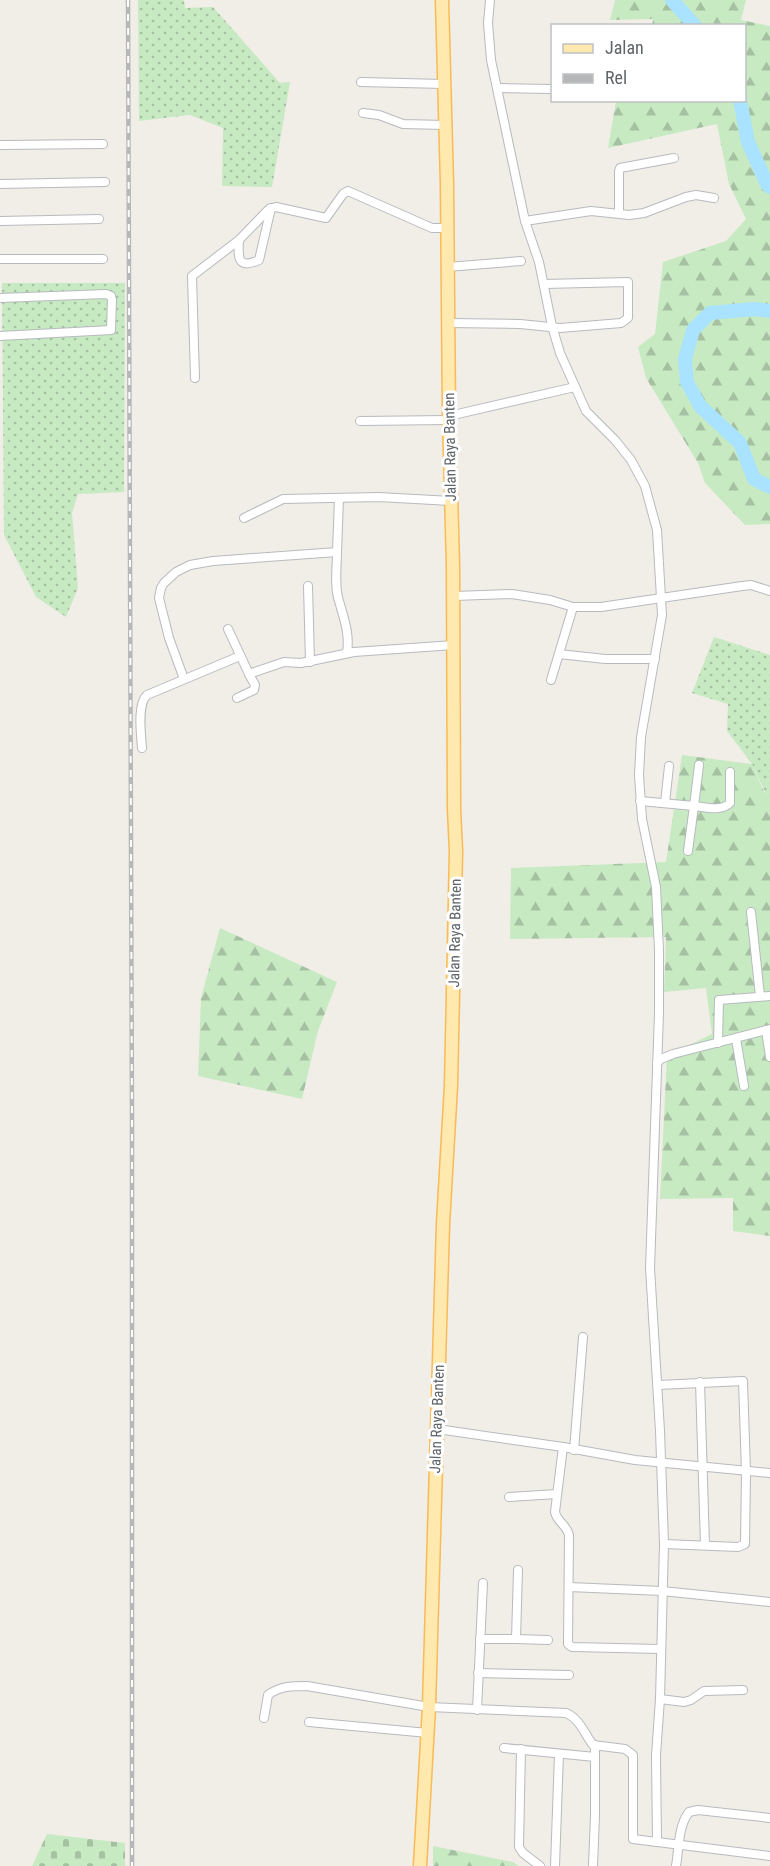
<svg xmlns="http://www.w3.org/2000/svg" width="770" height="1866" viewBox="0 0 770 1866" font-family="'Roboto Condensed',sans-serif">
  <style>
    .grass { fill: url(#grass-dots) }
    .forest { fill: url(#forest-firs) }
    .cemetery { fill: url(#cemetery-stones) }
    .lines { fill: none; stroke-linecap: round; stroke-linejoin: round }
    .river { stroke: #a9e3ff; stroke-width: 14 }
    .street-casing { stroke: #b7babe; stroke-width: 10 }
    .primary-casing { stroke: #f9ba58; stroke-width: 15 }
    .street { stroke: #fff; stroke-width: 8 }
    .primary { stroke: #ffe9ae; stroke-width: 12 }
    .rail-casing { stroke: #b6b7b8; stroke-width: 4.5 }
    .rail { stroke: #fff; stroke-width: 2; stroke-dasharray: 7; stroke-linecap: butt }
    .labels { text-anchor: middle; stroke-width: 6; stroke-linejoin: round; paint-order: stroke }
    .street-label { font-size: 15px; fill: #5e6468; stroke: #fff }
  </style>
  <defs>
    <pattern id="grass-dots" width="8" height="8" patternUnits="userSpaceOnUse" patternTransform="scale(1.5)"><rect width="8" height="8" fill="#c7eac3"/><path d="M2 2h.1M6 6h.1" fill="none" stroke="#a5c1a2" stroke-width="1.8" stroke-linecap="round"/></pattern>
    <pattern id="forest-firs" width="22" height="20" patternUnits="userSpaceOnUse" patternTransform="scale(1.5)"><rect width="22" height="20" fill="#c7eac3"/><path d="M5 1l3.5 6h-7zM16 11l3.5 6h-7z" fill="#a5c1a2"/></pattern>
    <pattern id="cemetery-stones" width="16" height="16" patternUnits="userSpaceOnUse" patternTransform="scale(1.5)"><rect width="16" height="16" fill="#c7eac3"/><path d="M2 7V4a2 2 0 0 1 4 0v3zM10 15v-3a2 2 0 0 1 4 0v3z" fill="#a5c1a2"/></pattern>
  </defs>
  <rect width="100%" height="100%" fill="#f1eee7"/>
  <!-- grass -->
  <g class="grass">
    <polygon points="138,0 184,0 185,8 213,7 280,83 290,82 272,187 222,186 223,128 190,115 139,121"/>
    <polygon points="2,283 125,283 124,492 78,494 72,513 78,588 66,617 36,597 4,535"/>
    <polygon points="714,637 770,655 770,793 765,792 752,764 727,731 728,704 692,693"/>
  </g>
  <!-- forest -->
  <g class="forest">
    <polygon points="615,0 746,0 741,20 770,26 770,524 745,525 705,483 698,463 646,378 638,347 655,334 663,262 726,241 746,219 729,184 717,124 608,148 616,101 744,100 744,26 652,26 653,19 610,20"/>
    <polygon points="682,755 752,764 764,792 770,793 770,1236 733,1231 733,1198 660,1199 667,1056 712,1034 706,988 664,992 666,937 510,939 511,868 666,862"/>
    <polygon points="220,928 337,982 318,1031 302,1099 198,1076 201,998"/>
    <polygon points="433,1846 513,1862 519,1866 433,1866"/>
  </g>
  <!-- cemetery -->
  <polygon class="cemetery" points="47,1834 125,1843 125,1866 32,1866"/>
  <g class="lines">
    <!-- river -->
    <g class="river">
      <polyline points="672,0 695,26"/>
      <polyline points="740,100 748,142 767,184 770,187"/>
      <polyline points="770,311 755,309 710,313 693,330 685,359 687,382 700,406 740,443 754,479 770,487"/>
    </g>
    <defs>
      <g id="street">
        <polyline points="490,0 488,23 491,60 525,221 539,262 552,326 560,353 586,411 615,440 631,460 645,486 657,530 662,615 641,737 639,775 642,819 656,887 659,950 659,1013 650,1268 660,1431 664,1544 660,1699 656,1755 657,1842"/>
        <polyline points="361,82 444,84"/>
        <polyline points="498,88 552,89"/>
        <polyline points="363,113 379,115 403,124 445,125"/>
        <polyline points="0,145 103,144"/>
        <polyline points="0,184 105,182"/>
        <polyline points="619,213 619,171 620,168 674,158"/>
        <polyline points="0,221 99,219"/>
        <polyline points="525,221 591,211 629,215 644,213 686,197 696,195 714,198"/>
        <path d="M239 240C238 257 237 270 259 260L271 208"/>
        <polyline points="0,259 103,259"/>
        <polyline points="447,267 521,261"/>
        <polyline points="0,298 106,294 111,296 112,300 111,330 0,336"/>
        <polyline points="448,323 520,324 560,328 621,323 628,318 628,282 544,284"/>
        <polyline points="195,378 192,276 239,240 269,209 276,207 326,218 343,194 348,191 432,228 447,228"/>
        <polyline points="449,416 575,387"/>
        <polyline points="360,421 449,420"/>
        <polyline points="244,518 283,499 379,497 451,501"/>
        <path d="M337 552C337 567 334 586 339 601 344 619 350 634 347 653"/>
        <polyline points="308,586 310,662"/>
        <polyline points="454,596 512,594 550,600 573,607 601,607 742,586 751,585 770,591"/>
        <polyline points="228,629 249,674 284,662 301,663 354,652 454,645"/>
        <polyline points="559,654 605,659 655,659"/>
        <polyline points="184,679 169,638 159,598 161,588 164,583 176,572 190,565 213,561 337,552 339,498"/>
        <polyline points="551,680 573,607"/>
        <polyline points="237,698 254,690 255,685 249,674"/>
        <path d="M142 748C141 734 137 704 147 695L240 656"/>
        <path d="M699 765 694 806C705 807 721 812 730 803V772"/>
        <polyline points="640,801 694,806 688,851"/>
        <polyline points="665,803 669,766"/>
        <polyline points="751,912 760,996"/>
        <polyline points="766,1030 770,1057"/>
        <polyline points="736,1039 744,1086"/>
        <polyline points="718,1043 719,1000 770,996"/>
        <polyline points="657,1063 661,1059 673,1054 770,1029"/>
        <polyline points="700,1382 705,1545"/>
        <polyline points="658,1385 743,1381 746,1472 745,1544 738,1547 664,1544"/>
        <polyline points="437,1429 563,1447 635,1460 770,1473"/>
        <path d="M563 1447 555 1512C557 1522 567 1525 569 1535L568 1644 572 1647 661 1649"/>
        <polyline points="574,1450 583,1337"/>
        <polyline points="509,1497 557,1494"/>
        <polyline points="569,1587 662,1591 770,1602"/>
        <polyline points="480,1639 516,1639 518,1570"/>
        <polyline points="516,1639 548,1640"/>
        <polyline points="478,1673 569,1675"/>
        <polyline points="660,1699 684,1702 691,1700 704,1691 743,1690"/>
        <polyline points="477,1710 483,1583"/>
        <path d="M264 1718 268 1695C280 1686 292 1686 307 1686L429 1707 566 1713C580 1719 584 1733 593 1745L625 1749 633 1755V1839L770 1856"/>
        <polyline points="309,1722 428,1733"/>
        <polyline points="504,1748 595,1757 595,1745"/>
        <polyline points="521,1749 519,1847 523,1853 540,1866"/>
        <polyline points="555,1866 559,1754"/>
        <polyline points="593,1866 595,1815 595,1757"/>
        <path d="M676 1866C679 1849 678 1826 689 1812L698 1810 770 1818"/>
      </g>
      <polyline id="primary" points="420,1866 429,1707 443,1224 451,1086 456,851 454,809 453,566 449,416 447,184 442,0"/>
    </defs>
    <!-- street casing -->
    <use href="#street" class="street-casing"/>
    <!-- primary casing -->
    <use href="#primary" class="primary-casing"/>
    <!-- street -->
    <use href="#street" class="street"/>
    <!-- primary -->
    <use href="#primary" class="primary"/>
    <defs>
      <polyline id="rail" points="128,0 132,1127 132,1866"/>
    </defs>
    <!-- rail casing -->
    <use href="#rail" class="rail-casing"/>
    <!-- rail -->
    <use href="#rail" class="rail"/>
  </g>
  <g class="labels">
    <!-- street labels -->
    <g class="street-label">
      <text transform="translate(450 447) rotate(-91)" y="5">Jalan Raya Banten</text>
      <text transform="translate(455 933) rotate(-89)" y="5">Jalan Raya Banten</text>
      <text transform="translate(437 1419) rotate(-88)" y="5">Jalan Raya Banten</text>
    </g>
  </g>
  <!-- legend -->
  <rect x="551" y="24" width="195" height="78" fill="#ffffff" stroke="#bfc1c3" stroke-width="1.5"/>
  <rect x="563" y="44" width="30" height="9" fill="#ffe9ae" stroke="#bfc1c3" stroke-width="1.5"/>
  <text x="605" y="54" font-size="18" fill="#5e6468">Jalan</text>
  <rect x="563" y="74" width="30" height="9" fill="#b6b7b8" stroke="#bfc1c3" stroke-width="1.5"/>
  <text x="605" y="84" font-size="18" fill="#5e6468">Rel</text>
</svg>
